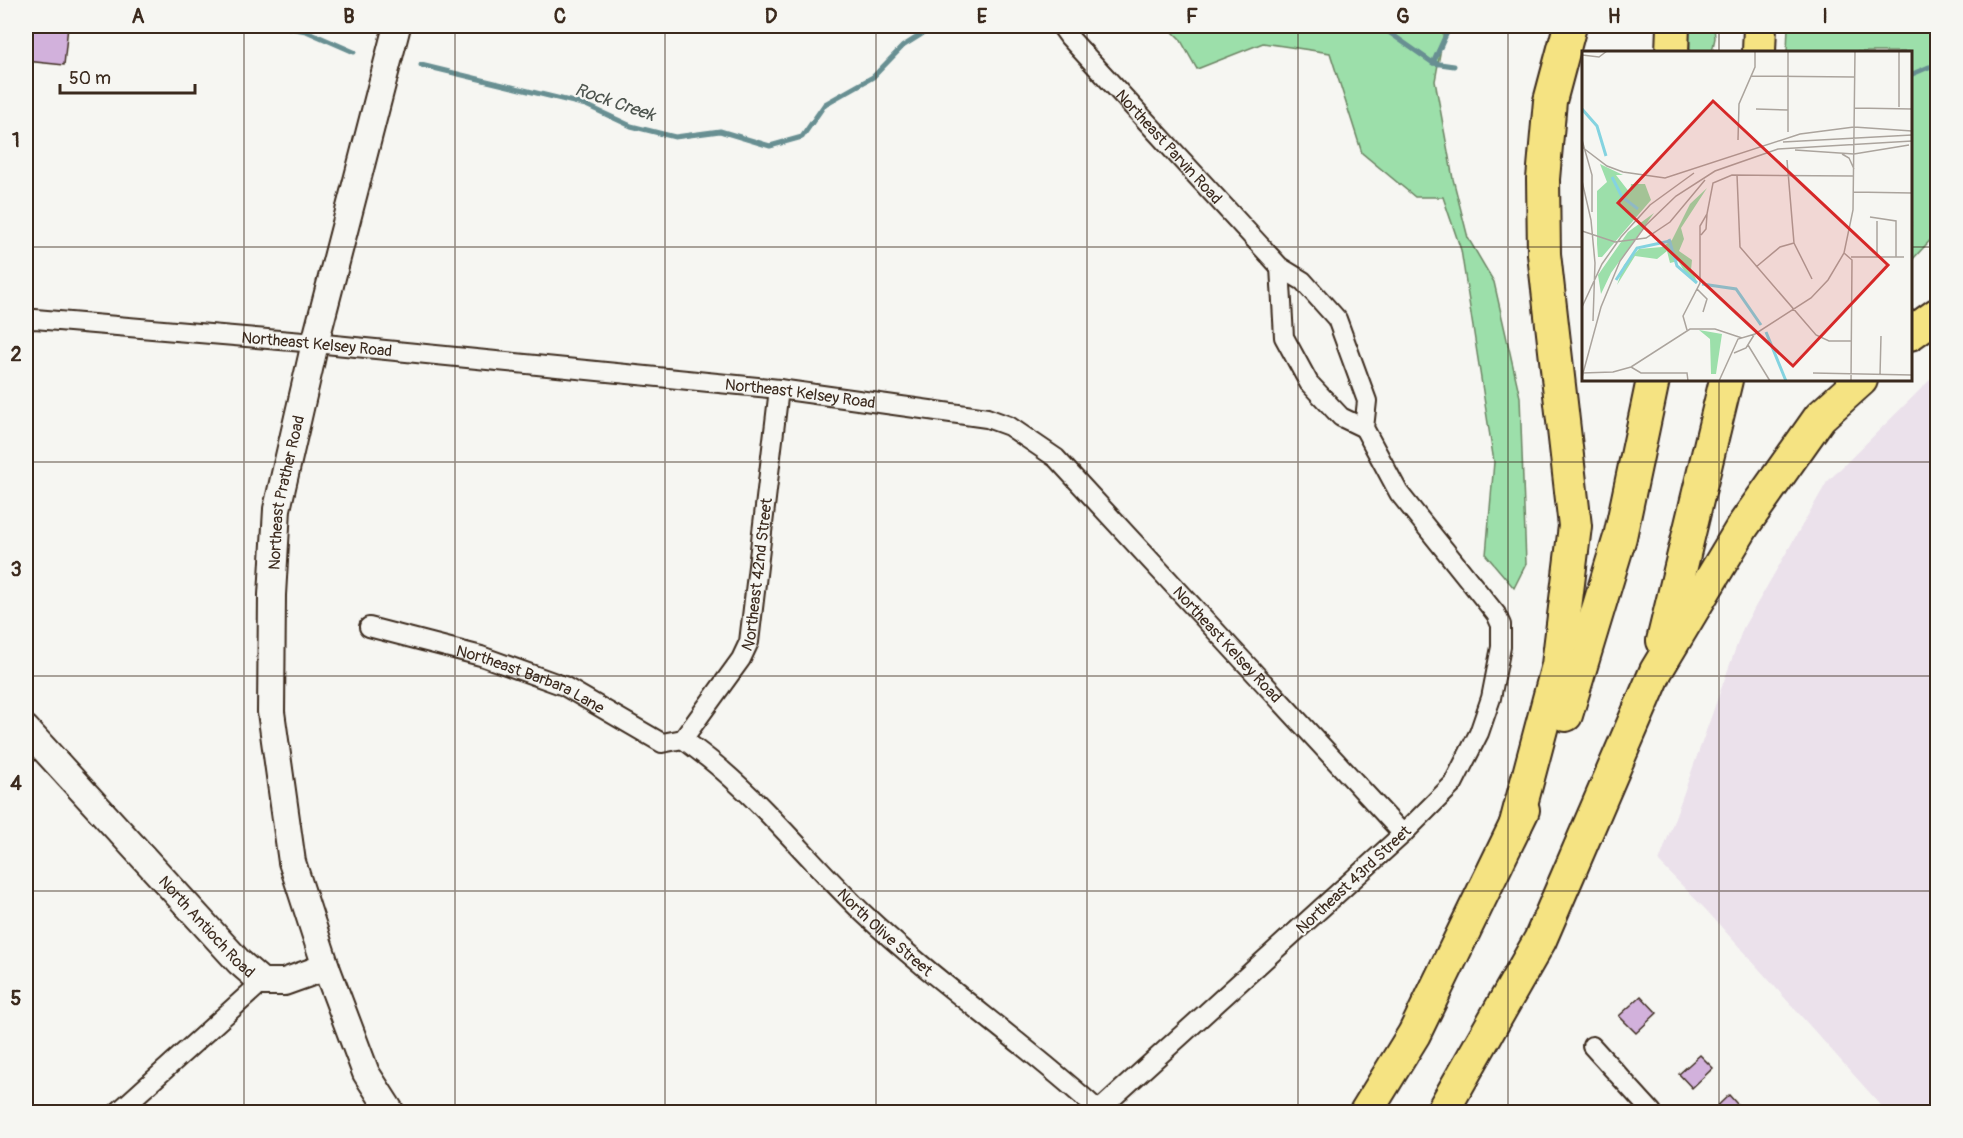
<svg xmlns="http://www.w3.org/2000/svg" width="1963" height="1138" viewBox="0 0 1963 1138" font-family="Pangolin,sans-serif">
  <style>
    .built { fill: #ebe1eb }
    .green { fill: #9cdfaa; stroke: #6c8464; stroke-width: 1.5 }
    .lines { fill: none; stroke-linecap: round; stroke-linejoin: round }
    .stream { stroke: #678f92; stroke-width: 5 }
    .building { fill: #d2b1dc; stroke: #3b2a1e; stroke-width: 1.5 }
    .street-casing { stroke: #3b2a1e; stroke-width: 22 }
    .secondary-casing { stroke: #3b2a1e; stroke-width: 30 }
    .highway-casing { stroke: #3b2a1e; stroke-width: 36 }
    .street { stroke: #f6f6f2; stroke-width: 18 }
    .secondary { stroke: #f6f6f2; stroke-width: 26 }
    .highway { stroke: #f5e382; stroke-width: 32 }
    .grid { fill: none; stroke: #3b2a1e; stroke-width: 1.5; stroke-opacity: 0.55 }
    .labels { text-anchor: middle; stroke-width: 4.5; stroke-linejoin: round; paint-order: stroke }
    .street-label { font-size: 16px; fill: #3b2a1e; stroke: #f6f6f2 }
    .water-label { font-size: 18px; font-style: italic; fill: #4d544e; stroke: #f6f6f2 }
    .inset-river { fill: none; stroke: #84d3e0; stroke-width: 3 }
    .inset-road { fill: none; stroke: #aba49d; stroke-width: 1.5 }
    .view { fill: #d62828; fill-opacity: 0.15; stroke: #d62828; stroke-width: 3 }
    .inset-edge { fill: none; stroke: #3b2a1e; stroke-width: 3 }
    .neatline { fill: none; stroke: #3b2a1e; stroke-width: 2 }
    .grid-label { font-size: 20px; text-anchor: middle; font-weight: bold; fill: #3b2a1e }
  </style>
  <rect width="100%" height="100%" fill="#f6f6f2"/>
  <filter id="ink" filterUnits="userSpaceOnUse"><feTurbulence type="fractalNoise" baseFrequency=".0167" numOctaves="2"/><feDisplacementMap in="SourceGraphic" scale="12" xChannelSelector="R" yChannelSelector="G"/><feConvolveMatrix kernelMatrix="1 2 1 2 8 2 1 2 1" color-interpolation-filters="sRGB"/></filter>
  <g filter="url(#ink)">
    <!-- built -->
    <polygon class="built" points="1937,373 1937,1112 1887,1112 1707,911 1659,862 1743,628 1827,482"/>
    <!-- green -->
    <g class="green">
      <polygon points="1167,26 1445,26 1435,81 1453,179 1468,238 1494,282 1520,397 1526,564 1514,588 1486,555 1494,462 1461,250 1443,197 1415,197 1362,153 1330,53 1263,43 1197,69 1180,39"/>
      <polygon points="1689,26 1714,26 1715,38 1712,52 1690,52"/>
      <polygon points="1788,26 1937,26 1937,233 1911,261 1910,52 1787,52"/>
    </g>
    <g class="lines">
      <!-- stream -->
      <g class="stream">
        <polyline points="280,26 306,31 354,52"/>
        <polyline points="1380,26 1433,63 1454,66"/>
        <polyline points="1433,63 1450,26"/>
        <polyline points="421,65 586,105 631,126 675,137 720,131 770,146 802,137 825,104 873,77 903,46 935,26"/>
        <polyline points="1910,75 1929,67 1938,66"/>
      </g>
    </g>
    <!-- building -->
    <g class="building">
      <polygon points="26,26 68,26 64,65 26,61"/>
      <polygon points="1641,996 1657,1013 1636,1033 1619,1016"/>
      <polygon points="1700,1055 1713,1068 1692,1088 1679,1074"/>
      <polygon points="1729,1095 1745,1113 1710,1113"/>
    </g>
    <g class="lines">
      <defs>
        <g id="street">
          <path id="s1" d="M1061 26 1069 37 1280 267 1303 281 1337 319 1367 401 1364 428 1399 493 1496 614 1501 625V647L1491 698 1479 733 1453 784 1403 834 1097 1112"/>
          <polyline points="1280,267 1284,337 1309,383 1341,417 1364,428"/>
          <path id="s2" d="M26 320 35 319 315 343 779 389 987 418 1009 426 1056 458 1403 834"/>
          <path id="s3" d="M369 627 481 656 564 686 662 743 683 739"/>
          <path id="s4" d="M683 739C696 749 710 759 722 770 773 814 815 867 863 913 938 984 1024 1042 1100 1112"/>
          <path id="s5" d="M683 739 741 659 749 642 779 389"/>
          <polyline points="1592,1046 1652,1112"/>
          <polyline points="118,1112 262,982"/>
        </g>
        <g id="secondary">
          <path id="s6" d="M26 729 239 962 262 982H284L326 967"/>
          <path id="s7" d="M391 1112 366 1073 326 967 292 862 271 712 272 595 277 509 315 343 397 26"/>
        </g>
        <g id="highway">
          <polyline points="1672,52 1673,26"/>
          <polyline points="1759,52 1760,26"/>
          <polyline points="1910,334 1938,314"/>
          <polyline points="1663,641 1726,380"/>
          <polyline points="1566,715 1620,537 1653,380"/>
          <polyline points="1515,827 1558,665 1575,526 1544,254 1543,179 1550,101 1570,26"/>
          <polyline points="1366,1112 1414,1034 1523,810"/>
          <polyline points="1442,1112 1540,940 1656,671 1743,526 1820,417 1861,380"/>
        </g>
      </defs>
      <!-- street casing -->
      <use href="#street" class="street-casing"/>
      <!-- secondary casing -->
      <use href="#secondary" class="secondary-casing"/>
      <!-- highway casing -->
      <use href="#highway" class="highway-casing"/>
      <!-- street -->
      <use href="#street" class="street"/>
      <!-- secondary -->
      <use href="#secondary" class="secondary"/>
      <!-- highway -->
      <use href="#highway" class="highway"/>
    </g>
  </g>
  <!-- grid -->
  <path class="grid" d="M244 26V1112M455 26V1112M665 26V1112M876 26V1112M1087 26V1112M1298 26V1112M1508 26V1112M1719 26V52M26 247H1584M1910 247H1938M1719 380V1112M26 462H1938M26 676H1938M26 891H1938"/>
  <g class="labels">
    <!-- street labels -->
    <g class="street-label">
      <text dy="6" stroke="none"><textPath href="#s1" startOffset="162">Northeast Parvin Road</textPath></text>
      <text dy="6" stroke="none"><textPath href="#s2" startOffset="292">Northeast Kelsey Road</textPath></text>
      <text dy="6" stroke="none"><textPath href="#s2" startOffset="778">Northeast Kelsey Road</textPath></text>
      <text dy="6" stroke="none"><textPath href="#s7" startOffset="642">Northeast Prather Road</textPath></text>
      <text dy="6" stroke="none"><textPath href="#s5" startOffset="186">Northeast 42nd Street</textPath></text>
      <text dy="6" stroke="none"><textPath href="#s2" startOffset="1300">Northeast Kelsey Road</textPath></text>
      <text dy="6" stroke="none"><textPath href="#s3" startOffset="170">Northeast Barbara Lane</textPath></text>
      <text transform="translate(1353 879) rotate(-43)" y="6">Northeast 43rd Street</text>
      <text dy="6" stroke="none"><textPath href="#s6" startOffset="268">North Antioch Road</textPath></text>
      <text dy="6" stroke="none"><textPath href="#s4" startOffset="280">North Olive Street</textPath></text>
    </g>
    <!-- water labels -->
    <g class="water-label">
      <text transform="translate(615 102) rotate(19)" y="6">Rock Creek</text>
    </g>
  </g>
  <!-- overview -->
  <g transform="translate(1582 51)">
    <rect width="330" height="330" fill="#f6f6f2"/>
    <path d="M18 113 41 124H34L48 142 49 133H63L69 149 20 206H16L15 193V140L25 131ZM125 137 99 177 102 188 97 200 110 209 109 219 115 230 103 221 96 210 88 212 85 200 75 208 53 205 35 234 42 214 57 198 80 196 90 189 108 153ZM72 162 29 222 19 243 16 224 46 181ZM117 279 140 283 134 323H129L128 288Z" fill="#9cdfaa"/>
    <path class="inset-river" d="M0 58 15 75 24 105M30 126 40 146 56 158M87 188 95 215 115 232M34 229 55 197 88 190M120 233 154 238 179 274M184 281 204 330"/>
    <path class="inset-road" d="M0 4 17 6 25 0M169 25 272 26M317 56V0M272 57 330 58M174 58 206 59M206 81V0M0 89 10 124V161M156 89 157 53 173 16V0M201 91 330 84M0 96 25 115 41 121 83 127 218 83 272 76 330 80M213 99 272 103 327 94M260 103 267 107 272 118M205 109 212 192 230 228M155 124 158 196 234 284 247 290H269M0 130 9 169 13 212 11 270M271 141 330 142M288 166 314 170V206M295 170V206M0 180 33 191 64 187 88 171 123 129M119 184 124 178 125 163M262 202 270 209 269 330M269 206H322M174 216 198 196 212 192M115 238 125 248 121 261M0 256 20 213 39 186 68 154 112 122M105 279 101 265 118 232V175L125 163 131 132 150 124 271 125M166 294 188 330M152 302 164 297 172 284M49 316 59 322H105L106 330M0 322 31 321 49 316 108 278H133L160 287M231 322 330 324M298 324 299 285M0 326 19 256 38 210 64 174 94 145 133 120 196 98 330 90M137 330 156 288 173 283 229 247 246 229 262 202 271 159 273 0"/>
    <path class="view" d="M131 50 306 214 211 315 36 152Z"/>
    <rect width="330" height="330" class="inset-edge"/>
  </g>
  <!-- margin -->
  <rect width="1963" height="1138" fill="none" stroke="#f6f6f2" stroke-width="66"/>
  <!-- scale -->
  <path d="M60 84v9h135v-9" fill="none" stroke="#3b2a1e" stroke-width="3"/>
  <text x="69" y="84" font-size="18" fill="#3b2a1e" stroke="#f6f6f2" stroke-width="4.5" paint-order="stroke">50 m</text>
  <rect x="33" y="33" width="1897" height="1072" class="neatline"/>
  <g class="grid-label">
    <text x="138" y="23">A</text>
    <text x="349" y="23">B</text>
    <text x="560" y="23">C</text>
    <text x="771" y="23">D</text>
    <text x="982" y="23">E</text>
    <text x="1192" y="23">F</text>
    <text x="1403" y="23">G</text>
    <text x="1614" y="23">H</text>
    <text x="1825" y="23">I</text>
    <text x="16" y="147">1</text>
    <text x="16" y="361">2</text>
    <text x="16" y="576">3</text>
    <text x="16" y="790">4</text>
    <text x="16" y="1005">5</text>
  </g>
</svg>
